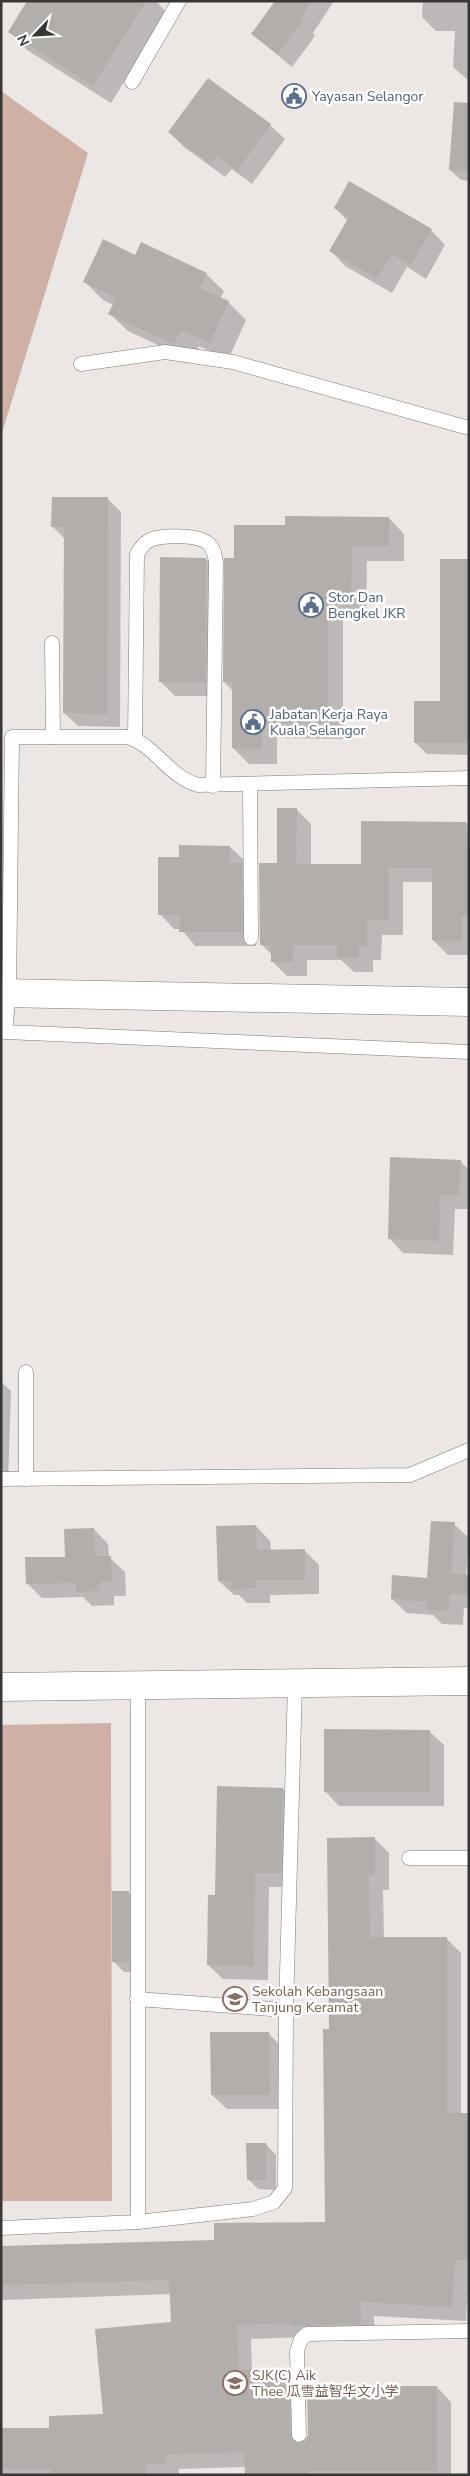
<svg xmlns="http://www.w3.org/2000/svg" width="470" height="2476" viewBox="0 0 470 2476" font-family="'Nunito Sans','Noto Sans SC',sans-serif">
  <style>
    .green { fill: #ceb0a5 }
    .shadow { fill: #0003 }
    .building { fill: #b2aeac }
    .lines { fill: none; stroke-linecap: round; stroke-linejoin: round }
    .lane-casing { stroke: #7e7977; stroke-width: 15 }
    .street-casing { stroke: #7e7977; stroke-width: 29 }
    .lane { stroke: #fff; stroke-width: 14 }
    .street { stroke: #fff; stroke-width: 28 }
    .labels { text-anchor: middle; stroke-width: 5; stroke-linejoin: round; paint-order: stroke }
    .service-label { font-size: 14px; fill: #4e5e75; stroke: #fff; text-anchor: start }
    .education-label { font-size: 14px; fill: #785e54; stroke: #fff; text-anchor: start }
  </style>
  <rect width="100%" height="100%" fill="#ece7e5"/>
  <!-- green -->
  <g class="green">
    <polygon points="1,91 88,153 1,436"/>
    <polygon points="111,1723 112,2201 1,2201 1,1725"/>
  </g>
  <!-- shadow -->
  <g class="shadow">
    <polygon points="29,1 156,1 167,13 111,103 27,50 10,32"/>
    <polygon points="277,1 334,1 313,33 315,36 292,67 252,34"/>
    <polygon points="423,1 469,1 469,81 453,67 455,31 436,31 422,17"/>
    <polygon points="270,125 285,139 252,184 232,169 225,177 184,147 169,132"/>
    <polygon points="469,128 469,181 461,180 450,170"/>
    <polygon points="335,208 431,230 445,245 426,279 407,267 392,293 345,266 331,251 348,221"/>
    <polygon points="136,256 206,274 224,291 220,299 228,302 246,320 228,360 199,346 192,361 128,331 110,314 114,305 103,300 85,282"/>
    <polygon points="107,498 121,512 120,727 78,726 64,713 65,539 53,527"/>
    <polygon points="389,518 404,534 404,561 367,561 366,617 343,617 343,739 277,738 277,764 249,764 233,748 233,691 224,682 235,559 286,527"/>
    <polygon points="206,559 220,574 220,696 175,696 160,681"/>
    <polygon points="469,561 469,755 427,754 415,742 441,702"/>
    <polygon points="296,809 311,824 311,865 362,865 466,823 469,826 469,955 448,955 433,940 433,882 403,882 403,935 382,935 381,960 373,960 373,972 354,972 341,960 307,960 307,976 287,976 272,961 272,955 261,944 278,865"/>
    <polygon points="230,847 245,861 256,879 256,946 195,946 181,929 174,929 160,914 181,859"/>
    <polygon points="460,1161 469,1170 469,1209 455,1209 453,1255 403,1253 389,1238"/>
    <polygon points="1,1382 11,1391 8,1483 1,1483"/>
    <polygon points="454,1524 469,1538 466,1576 469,1576 469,1608 464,1608 463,1625 442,1624 433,1615 407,1613 392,1599 428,1579"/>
    <polygon points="256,1526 270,1541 271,1551 304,1550 319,1565 319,1594 270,1595 270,1603 247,1603 239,1595 234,1595 219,1581"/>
    <polygon points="94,1529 108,1544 109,1557 125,1572 126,1596 114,1596 114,1605 92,1606 83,1597 42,1598 27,1583 66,1558"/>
    <polygon points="429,1731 444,1745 444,1806 339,1806 325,1791"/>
    <polygon points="283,1789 297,1803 295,1887 269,1887 268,1980 223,1979 208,1965 216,1896"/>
    <polygon points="374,1838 389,1853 389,1890 383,1890 384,1938 446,1938 461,1953 461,2114 469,2114 469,2276 466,2321 374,2316 375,2338 303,2337 251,2339 252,2371 280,2370 294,2384 303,2401 304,2444 437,2387 451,2402 451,2475 246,2475 246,2467 179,2469 179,2475 1,2475 1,2430 51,2429 104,2415 172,2323 171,2294 2,2300 1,2247 215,2241 326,2223 331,2030"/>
    <polygon points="129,1893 139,1903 139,1972 124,1972 114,1962"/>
    <polygon points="269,2034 283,2048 284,2109 227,2109 212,2095"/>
    <polygon points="266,2144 276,2155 276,2190 258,2189 248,2179"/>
  </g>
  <!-- building -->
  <g class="building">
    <polygon points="27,1 146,1 93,86 8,32"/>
    <polygon points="275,1 312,1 300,19 302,21 278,54 251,34"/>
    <polygon points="208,78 271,124 237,171 217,156 210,164 168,132"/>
    <polygon points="454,102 469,103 469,172 449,170"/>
    <polygon points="349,181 432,229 411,265 392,254 377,279 329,251 349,217 334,208"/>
    <polygon points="103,239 135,255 141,242 207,273 200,288 229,301 210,343 181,330 174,344 108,314 116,298 83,282"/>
    <polygon points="52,497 108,497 107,714 63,713 64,527 51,527"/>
    <polygon points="285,516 389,517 389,546 352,546 351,602 328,602 328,723 262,723 262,749 232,748 232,682 223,682 224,558 234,558 234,525 285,525"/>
    <polygon points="160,557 206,558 206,682 159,682"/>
    <polygon points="440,559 469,559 469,743 414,743 414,701 440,701"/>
    <polygon points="277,808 297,808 296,864 361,864 361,821 466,822 466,848 469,848 469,916 462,916 462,941 432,940 432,868 389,868 389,921 367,920 367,946 359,946 359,958 337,958 337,945 293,945 293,962 271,962 271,945 260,945 259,863 277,863"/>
    <polygon points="179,845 230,846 230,863 242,863 242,932 179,932 180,915 158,915 158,857 179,857"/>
    <polygon points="390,1157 461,1160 459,1195 440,1195 439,1241 388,1239"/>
    <polygon points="431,1521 455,1522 451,1574 469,1575 469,1595 450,1594 449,1611 426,1610 427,1602 391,1599 392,1575 427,1578"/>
    <polygon points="256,1525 257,1550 305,1549 305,1580 256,1580 256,1588 231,1589 231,1581 218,1581 216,1526"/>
    <polygon points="94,1528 95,1556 111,1556 112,1582 100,1582 100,1591 76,1592 76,1583 26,1584 25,1557 65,1557 64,1529"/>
    <polygon points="324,1729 430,1730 430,1792 324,1792"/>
    <polygon points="217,1786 283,1788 281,1873 255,1873 254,1966 207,1965 208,1895 215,1895"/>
    <polygon points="375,1837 375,1875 369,1875 370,1937 447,1937 447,2113 469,2113 469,2260 455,2260 452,2307 360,2302 361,2324 290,2326 290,2323 237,2325 239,2370 280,2369 281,2386 289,2386 290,2436 292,2440 299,2444 304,2442 308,2435 307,2386 437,2386 437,2471 308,2471 308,2475 245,2475 244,2452 165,2455 166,2463 146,2465 147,2475 51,2475 51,2469 1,2469 1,2428 49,2428 49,2416 103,2414 95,2329 171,2322 169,2280 1,2285 1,2246 214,2240 214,2223 325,2222 323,2029 329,2029 327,1838"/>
    <rect x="112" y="1891" width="17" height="71"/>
    <polygon points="210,2032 269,2032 270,2095 211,2095"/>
    <polygon points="246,2143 266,2143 266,2180 247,2180"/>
  </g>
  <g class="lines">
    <defs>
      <g id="lane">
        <polyline points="132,82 179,1"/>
        <polyline points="81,364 165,352 233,362 469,428"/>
        <polyline points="52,643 53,737"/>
        <path d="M135 739 137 554C140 549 144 543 150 540 163 535 199 534 209 544 214 549 215 556 216 562L213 786"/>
        <path d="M469 778 198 785C170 778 156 746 128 737H12L9 993 5 1032 469 1052"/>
        <polyline points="250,784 251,938"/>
        <polyline points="1,1479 410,1475 469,1450"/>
        <polyline points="26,1479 26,1372"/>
        <polyline points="409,1858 469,1858"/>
        <polyline points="137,1999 286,2010"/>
        <polyline points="138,2222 253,2209 274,2202 285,2188 286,2010 295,1684"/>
        <polyline points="1,2228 138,2222 138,1685"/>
        <polyline points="299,2435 297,2351 301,2339 307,2334 469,2331"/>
      </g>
      <g id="street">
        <polyline points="1,993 469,1002"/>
        <polyline points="1,1687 469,1681"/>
      </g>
    </defs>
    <!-- lane casing -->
    <use href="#lane" class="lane-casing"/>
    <!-- street casing -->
    <use href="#street" class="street-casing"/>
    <!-- lane -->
    <use href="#lane" class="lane"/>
    <!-- street -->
    <use href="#street" class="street"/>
  </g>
  <!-- icons -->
  <defs>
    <symbol id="civic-ring" viewBox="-11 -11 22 22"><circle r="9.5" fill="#fff" stroke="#5c6f8a" stroke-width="1.5"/><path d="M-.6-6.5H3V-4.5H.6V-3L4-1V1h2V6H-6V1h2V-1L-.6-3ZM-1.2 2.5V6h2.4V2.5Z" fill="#5c6f8a"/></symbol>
    <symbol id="school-ring" viewBox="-11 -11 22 22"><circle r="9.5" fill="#fff" stroke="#8d6e63" stroke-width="1.5"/><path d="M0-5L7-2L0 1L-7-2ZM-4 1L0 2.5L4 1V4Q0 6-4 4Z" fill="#8d6e63"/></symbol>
  </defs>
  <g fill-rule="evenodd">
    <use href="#civic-ring" x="280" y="82" width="28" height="28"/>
    <use href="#civic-ring" x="297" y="591" width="28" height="28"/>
    <use href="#civic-ring" x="239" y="708" width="28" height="28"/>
    <use href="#school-ring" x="221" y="1985" width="28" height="28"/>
    <use href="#school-ring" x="221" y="2369" width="28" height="28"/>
  </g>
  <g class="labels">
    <!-- service labels -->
    <g class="service-label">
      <text x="312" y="101">Yayasan Selangor</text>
      <text x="328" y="602">Stor Dan<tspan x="328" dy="16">Bengkel JKR</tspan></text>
      <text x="270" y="719">Jabatan Kerja Raya<tspan x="270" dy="16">Kuala Selangor</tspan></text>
    </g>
    <!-- education labels -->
    <g class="education-label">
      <text x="252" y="1996">Sekolah Kebangsaan<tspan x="252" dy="16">Tanjung Keramat</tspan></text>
      <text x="252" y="2380">SJK(C) Aik<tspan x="252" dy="16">Thee 瓜雪益智华文小学</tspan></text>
    </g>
  </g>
  <!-- border -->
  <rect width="470" height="2476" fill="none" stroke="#393736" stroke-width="5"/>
  <!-- north arrow -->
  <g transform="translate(35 35) rotate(245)" stroke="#ffffff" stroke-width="4" paint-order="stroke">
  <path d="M0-4L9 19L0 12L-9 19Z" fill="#393736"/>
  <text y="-8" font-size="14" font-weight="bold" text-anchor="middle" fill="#393736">N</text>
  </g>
</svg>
